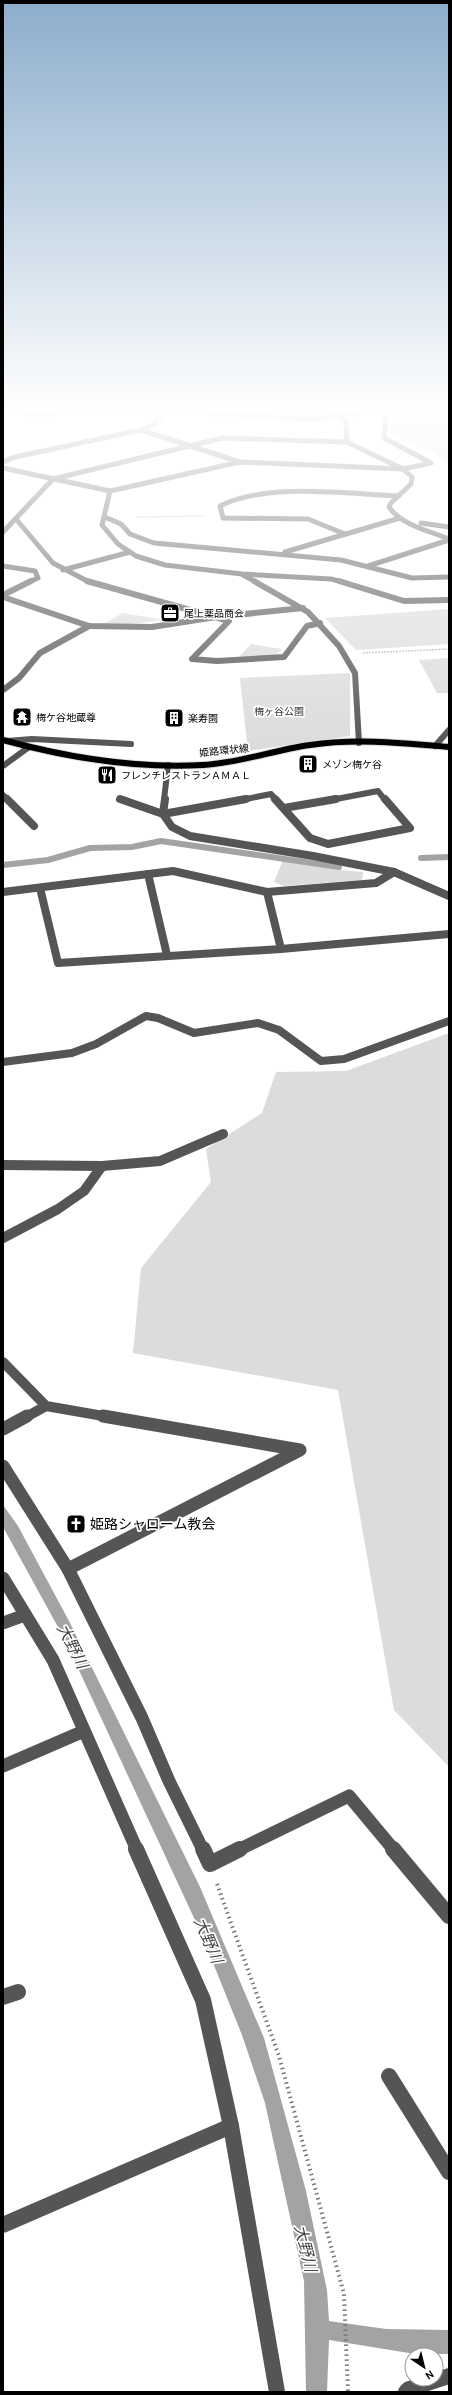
<svg xmlns="http://www.w3.org/2000/svg" width="452" height="2395" viewBox="0 0 452 2395" font-family="Karla,'Noto Sans JP',sans-serif">
  <style>
    .green { fill: #dcdcdc }
    .water { fill: #a3a3a3 }
    .lines { fill: none; stroke-linecap: round; stroke-linejoin: round }
    .stream { stroke: #a3a3a3; stroke-width: 6 }
    .major-casing { stroke: #dbdbdb; stroke-width: 8 }
    .path-far1 { stroke: #777; stroke-width: 1.5; stroke-dasharray: 0.5 1; stroke-linecap: butt }
    .path { stroke: #777; stroke-width: 4; stroke-dasharray: 1.5 3.5; stroke-linecap: butt }
    .minor-far5 { stroke: #555; stroke-width: 5 }
    .minor-far4 { stroke: #555; stroke-width: 6 }
    .minor-far3 { stroke: #555; stroke-width: 8 }
    .minor-far2 { stroke: #555; stroke-width: 10 }
    .minor-far1 { stroke: #555; stroke-width: 13 }
    .minor { stroke: #555; stroke-width: 16 }
    .major { stroke: #000; stroke-width: 6 }
    .labels { text-anchor: middle; stroke-width: 3.5; stroke-linejoin: round; paint-order: stroke }
    .far-poi-label { font-size: 10px; fill: #000; stroke: #fff; text-anchor: start }
    .far-park-label { font-size: 10px; fill: #333; stroke: #fff }
    .far-street-label { font-size: 10px; fill: #000; stroke: #fff }
    .near-poi-label { font-size: 14px; fill: #000; stroke: #fff; text-anchor: start }
    .near-water-label { font-size: 16px; font-style: italic; fill: #444; stroke: #fff }
  </style>
  <rect width="100%" height="100%" fill="#fff"/>
  <!-- green -->
  <g class="green">
    <path d="M420 410H449V465L436 454 389 433C396 413 400 413 420 410Z"/>
    <polygon points="449,609 449,644 356,650 325,618"/>
    <polygon points="123,613 164,620 130,624 105,623"/>
    <path d="M251 644 282 649C273 660 252 657 239 657Z"/>
    <polygon points="449,658 449,693 437,693 419,660"/>
    <polygon points="350,673 350,736 248,751 240,678"/>
    <polygon points="283,860 332,869 363,872 362,880 284,886 274,882"/>
    <polygon points="449,1033 449,1767 394,1710 338,1390 133,1353 141,1268 211,1182 206,1149 262,1113 276,1072 346,1071"/>
  </g>
  <!-- water -->
  <polygon class="water" points="3,1505 18,1526 69,1621 200,1887 264,2038 306,2191 327,2290 329,2321 386,2329 449,2330 449,2354 415,2354 329,2340 327,2392 306,2392 304,2281 265,2103 242,2035 201,1933 64,1638 3,1527"/>
  <g class="lines">
    <!-- stream -->
    <g class="stream">
      <polyline points="421,858 449,857"/>
      <polyline points="3,865 48,860 90,848 132,847 161,841 339,867"/>
    </g>
    <defs>
      <path id="major" d="M3 740C69 758 135 769 203 765 240 763 274 750 310 745 356 738 403 743 449 747"/>
    </defs>
    <!-- major casing -->
    <use href="#major" class="major-casing"/>
    <!-- path-far1 -->
    <g class="path-far1">
      <polyline points="137,517 206,516"/>
      <polyline points="363,653 449,649"/>
    </g>
    <!-- path -->
    <polyline class="path" points="217,1884 279,2056 344,2294 348,2392"/>
    <!-- minor-far5 -->
    <g class="minor-far5">
      <polyline points="10,410 40,415 89,410"/>
      <polyline points="166,411 315,419 379,410"/>
      <path d="M340 416 346 422 347 442 403 469 412 477 411 484 391 503 389 507C401 525 430 531 449 539"/>
      <polyline points="141,430 240,462"/>
      <polyline points="3,462 15,457 141,430 153,425 166,410"/>
      <polyline points="3,468 110,491 240,462 403,469 431,463 384,438 386,415 383,410"/>
      <polyline points="110,491 102,525 118,544 136,556 165,565 242,574 331,579 343,582"/>
      <polyline points="107,518 121,524 130,534 154,543 341,560 412,578 449,577"/>
      <polyline points="16,519 53,563 89,582"/>
      <polyline points="421,523 449,527"/>
      <polyline points="3,532 53,479 222,438 347,442"/>
      <path d="M345 534 308 519 223 518 220 506C268 482 346 494 399 496"/>
      <polyline points="285,552 400,518"/>
      <polyline points="3,566 35,571 38,578 29,582"/>
      <polyline points="368,566 449,540"/>
      <polyline points="63,570 130,552"/>
      <polyline points="243,575 256,582"/>
    </g>
    <!-- minor-far4 -->
    <g class="minor-far4">
      <polyline points="87,581 229,621 192,659 217,661 284,657 307,626 320,623"/>
      <polyline points="254,581 308,612 339,646 355,673 359,743"/>
      <polyline points="339,581 404,601 449,600"/>
      <polyline points="3,595 31,581"/>
      <polyline points="3,597 89,626 152,627 216,617 303,608"/>
      <polyline points="3,690 19,678 40,653 89,626"/>
      <polyline points="7,741 32,739 131,744"/>
      <polyline points="435,746 449,730"/>
      <polyline points="3,766 29,747"/>
      <polyline points="3,795 8,800"/>
      <polyline points="120,799 122,800"/>
      <polyline points="164,800 168,765"/>
      <polyline points="241,800 271,794 276,800"/>
      <polyline points="331,800 378,791 385,800"/>
    </g>
    <!-- minor-far3 -->
    <g class="minor-far3">
      <polyline points="7,799 34,826"/>
      <polyline points="120,799 163,814 246,799"/>
      <polyline points="165,799 163,814 172,827 190,836 313,856 394,872 449,896"/>
      <polyline points="275,799 310,838 328,844 410,828 385,799"/>
      <polyline points="284,808 336,799"/>
      <polyline points="148,874 167,955"/>
      <polyline points="40,888 58,963 281,949 449,934"/>
      <polyline points="3,892 173,871 267,892 376,883 394,872"/>
      <polyline points="267,892 281,949"/>
      <polyline points="3,1062 72,1053 96,1044 146,1016 158,1018 194,1033 258,1023 279,1030 321,1061 344,1059 449,1021"/>
    </g>
    <!-- minor-far2 -->
    <g class="minor-far2">
      <polyline points="3,1165 102,1166 160,1161 223,1134"/>
      <polyline points="3,1238 58,1209 84,1191 102,1166"/>
      <polyline points="3,1362 46,1406 109,1417"/>
      <polyline points="26,1417 46,1406"/>
    </g>
    <!-- minor-far1 -->
    <g class="minor-far1">
      <polyline points="3,1429 27,1416"/>
      <polyline points="3,1466 68,1569 142,1718 169,1781 203,1850"/>
      <polyline points="68,1569 300,1450 103,1416"/>
      <polyline points="3,1578 53,1660 137,1850"/>
      <polyline points="3,1623 25,1615"/>
      <polyline points="3,1766 84,1731"/>
      <polyline points="238,1850 349,1796 394,1850"/>
    </g>
    <!-- minor -->
    <g class="minor">
      <polyline points="136,1849 203,2000 231,2126 277,2392"/>
      <polyline points="203,1849 210,1864 240,1849"/>
      <polyline points="393,1849 449,1916"/>
      <polyline points="3,1997 18,1992"/>
      <polyline points="389,2076 449,2172"/>
      <polyline points="3,2225 231,2126"/>
      <polyline points="406,2392 409,2389 449,2376"/>
    </g>
    <!-- major -->
    <use href="#major" class="major"/>
  </g>
  <!-- sky -->
  <linearGradient id="sky" x2="0" y2="1"><stop stop-color="#8cadcc"/><stop offset="0.55" stop-color="#fff"/><stop offset="1" stop-color="#fff" stop-opacity="0"/></linearGradient>
  <rect width="452" height="745" fill="url(#sky)"/>
  <!-- icons -->
  <defs>
    <symbol id="office-square" viewBox="-11 -11 22 22"><rect x="-9" y="-9" width="18" height="18" rx="4" fill="#000" stroke="#fff"/><path d="M-6-3h4V-5.5h4V-3h4V5H-6ZM-1-4.5V-3h2v-1.5ZM-6 0V1H6V0Z" fill="#fff"/></symbol>
    <symbol id="temple-square" viewBox="-11 -11 22 22"><rect x="-9" y="-9" width="18" height="18" rx="4" fill="#000" stroke="#fff"/><path d="M0-6L5-2H3V0L6.5 2.5H4V6H1.5V3h-3V6H-4V2.5H-6.5L-3 0V-2H-5Z" fill="#fff"/></symbol>
    <symbol id="building-square" viewBox="-11 -11 22 22"><rect x="-9" y="-9" width="18" height="18" rx="4" fill="#000" stroke="#fff"/><path d="M-4-6H4V6H1V3H-1V6H-4ZM-2.5-4.3h1.7v1.8h-1.7ZM.8-4.3h1.7v1.8H.8ZM-2.5-1h1.7V.8h-1.7ZM.8-1h1.7V.8H.8Z" fill="#fff"/></symbol>
    <symbol id="restaurant-square" viewBox="-11 -11 22 22"><rect x="-9" y="-9" width="18" height="18" rx="4" fill="#000" stroke="#fff"/><path d="M-5-6h1v4h1v-4h1v4h1v-4h1v5L-1.5 .5V6h-2V.5L-5-1ZM5-6V6H3V1.5H1.5Q1.5-4 5-6Z" fill="#fff"/></symbol>
    <symbol id="church-square" viewBox="-11 -11 22 22"><rect x="-9" y="-9" width="18" height="18" rx="4" fill="#000" stroke="#fff"/><path d="M-1.2-6h2.4v3.5h3.3v2.4h-3.3V6h-2.4V-.1h-3.3v-2.4h3.3Z" fill="#fff"/></symbol>
  </defs>
  <g fill-rule="evenodd">
    <use href="#office-square" x="159" y="602" width="22" height="22"/>
    <use href="#temple-square" x="11" y="706" width="22" height="22"/>
    <use href="#building-square" x="163" y="707" width="22" height="22"/>
    <use href="#building-square" x="297" y="753" width="22" height="22"/>
    <use href="#restaurant-square" x="96" y="764" width="22" height="22"/>
    <use href="#church-square" x="65" y="1513" width="22" height="22"/>
  </g>
  <g class="labels">
    <!-- far-poi labels -->
    <g class="far-poi-label">
      <text x="184" y="617">尾上薬品商会</text>
      <text x="36" y="721">梅ケ谷地蔵尊</text>
      <text x="188" y="722">楽寿園</text>
      <text x="322" y="768">メゾン梅ケ谷</text>
      <text x="121" y="779">フレンチレストランＡＭＡＬ</text>
    </g>
    <!-- far-park labels -->
    <g class="far-park-label">
      <text x="279" y="715">梅ヶ谷公園</text>
    </g>
    <!-- far-street labels -->
    <g class="far-street-label">
      <text transform="translate(224 750) rotate(-6)" y="4">姫路環状線</text>
    </g>
    <!-- near-poi labels -->
    <g class="near-poi-label">
      <text x="90" y="1529">姫路シャローム教会</text>
    </g>
    <!-- near-water labels -->
    <g class="near-water-label">
      <text transform="translate(73 1646) rotate(63)" y="6">大野川</text>
      <text transform="translate(209 1940) rotate(67)" y="6">大野川</text>
      <text transform="translate(306 2248) rotate(76)" y="6">大野川</text>
    </g>
  </g>
  <!-- border -->
  <rect width="452" height="2395" fill="none" stroke="#000000" stroke-width="8"/>
  <!-- north arrow -->
  <g transform="translate(424 2367) rotate(145)"><circle r="19" fill="#ffffff" stroke="#999999"/>
  <path d="M0-3L7 15L0 10L-7 15Z" fill="#000000"/>
  <text y="-6" font-size="11" font-weight="bold" text-anchor="middle" fill="#000000">N</text>
  </g>
</svg>
